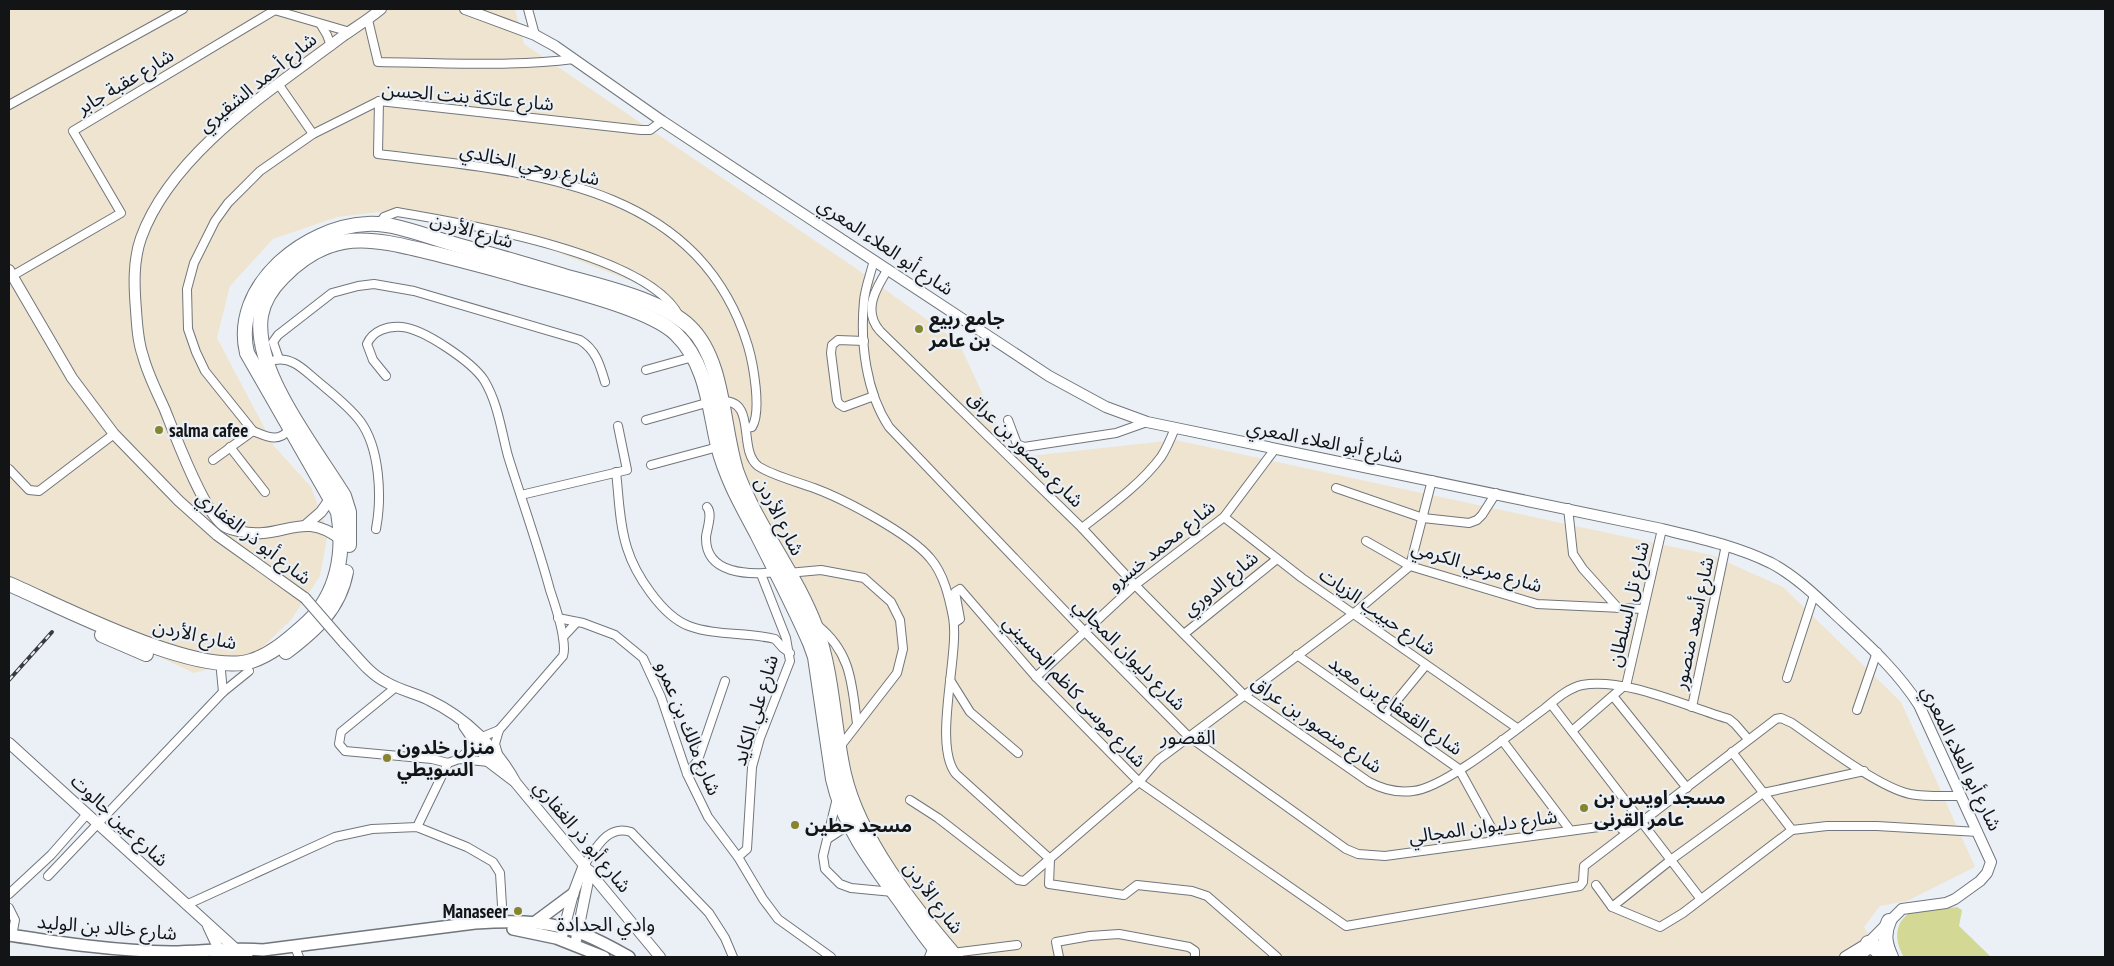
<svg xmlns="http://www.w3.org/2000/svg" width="2114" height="966" viewBox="0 0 2114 966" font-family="'PT Sans Narrow','Noto Sans Arabic',sans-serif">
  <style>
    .commercial { fill: #efe4cf }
    .green { fill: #d3d894 }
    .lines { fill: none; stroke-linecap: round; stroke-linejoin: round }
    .street-casing { stroke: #71767c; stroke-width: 10 }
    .secondary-casing { stroke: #71767c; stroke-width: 12 }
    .primary-casing { stroke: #71767c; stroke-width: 14 }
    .highway-casing { stroke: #71767c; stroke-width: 16 }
    .street { stroke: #fff; stroke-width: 8 }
    .secondary { stroke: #fff; stroke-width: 10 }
    .primary { stroke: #fff; stroke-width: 11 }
    .highway { stroke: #fff; stroke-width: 14 }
    .rail-casing { stroke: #393c3e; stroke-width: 4 }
    .rail { stroke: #eaf0f6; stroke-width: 2; stroke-dasharray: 5.5; stroke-linecap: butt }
    .secondary-bridge-casing { stroke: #71767c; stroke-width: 12; stroke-linecap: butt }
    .secondary-bridge { stroke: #fff; stroke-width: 10 }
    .poi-dot { fill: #86842d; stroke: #eaf0f6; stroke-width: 2 }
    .labels { text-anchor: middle; stroke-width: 4.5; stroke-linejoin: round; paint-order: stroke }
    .street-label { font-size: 19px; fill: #121416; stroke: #eaf0f6 }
    .poi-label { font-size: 19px; font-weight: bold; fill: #121416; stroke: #eaf0f6; text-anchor: start }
    .neighbourhood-label { font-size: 20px; fill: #121416; stroke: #eaf0f6 }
  </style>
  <rect width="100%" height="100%" fill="#eaf0f6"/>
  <!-- commercial -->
  <polygon class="commercial" points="9,9 515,9 524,44 854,267 959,343 1012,458 1175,440 1711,555 1783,587 1901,702 1975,867 1907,901 1880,906 1864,927 1883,957 960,957 873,847 849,798 836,723 731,474 714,375 677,314 647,287 531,242 379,212 337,217 273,239 230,286 217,338 274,446 311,487 328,532 320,576 291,620 250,659 194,673 9,587"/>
  <!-- green -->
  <path class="green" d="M1957 907 1962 910 1959 926 1991 957H1904C1894 941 1894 922 1911 912Z"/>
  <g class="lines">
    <defs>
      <g id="street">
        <polyline points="271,9 350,32"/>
        <polyline points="528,9 535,35"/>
        <path d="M368 20 378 62C443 63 509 67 574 59"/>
        <polyline points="321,25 327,35 331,46"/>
        <polyline points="279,85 313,134"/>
        <path d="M379 101 378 154C524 172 697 180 748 346 753 363 762 411 752 427L746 428"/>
        <polyline points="9,105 183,9"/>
        <path d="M379 224 384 217 397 212C462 223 652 254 680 318"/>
        <path d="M874 260C871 273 865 288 864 301 860 343 866 392 889 427L1084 631 1188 736 1346 849 1358 854 1385 856 1606 826H1618L1627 833"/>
        <path d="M888 269C876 288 862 311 880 331L1082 528 1135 585 1244 695 1369 782C1382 789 1397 793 1413 791 1445 788 1515 730 1544 709 1555 700 1568 688 1582 685 1625 677 1687 707 1729 719L1735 724 1748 739"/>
        <polyline points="12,276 121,213 73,131 275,10"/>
        <polyline points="864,341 838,340 832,345 831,353 837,400 839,404 844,407 874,396"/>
        <path d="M279 359 273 342 278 335 332 293 358 286 374 284 414 291 580 340C596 350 600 365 605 382"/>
        <path d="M275 360C292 357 303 369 315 379 330 392 348 405 360 421 380 448 382 497 376 529"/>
        <polyline points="646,370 693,357"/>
        <path d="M386 376 373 360 367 344C373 330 388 326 402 327 424 329 472 362 484 380 498 403 501 430 508 456 522 501 538 545 550 590 555 605 561 622 563 638 564 644 565 650 563 656L499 730 495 744 498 754 489 762 459 759 448 763 432 759 345 751 339 744 341 732 396 687"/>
        <path d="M721 401C758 399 737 450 758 466 771 475 798 482 814 488 844 499 910 534 930 558 944 574 949 597 953 617 960 654 932 745 956 774L1050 859 1049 884 1124 895 1137 885 1192 891 1207 896 1277 957"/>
        <polyline points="646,420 710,402"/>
        <polyline points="1008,420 1017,444 1024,447 1116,433 1147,422"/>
        <polyline points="253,431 205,371 196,352 188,329 187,289 194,263 215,221 228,203 260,171 313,134 379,101 641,130 650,130 662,121"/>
        <polyline points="230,447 265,492"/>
        <path d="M213 460 253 431C268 437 278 443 290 429"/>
        <polyline points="651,465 718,447"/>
        <polyline points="9,469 29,490 39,491 114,434"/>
        <path d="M616 472C619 497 619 523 627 548 635 574 662 616 689 626 716 636 747 632 775 639L783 648 790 653"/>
        <polyline points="1336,488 1423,518 1469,523 1477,520 1482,515 1496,493"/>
        <polyline points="521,495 627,470 618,426"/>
        <path d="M707 507C713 514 707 528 706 537 705 575 750 575 776 572"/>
        <polyline points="1568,508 1573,554 1583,569 1618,608"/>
        <polyline points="1224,517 1302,578 1517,728"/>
        <path d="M1082 528C1110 506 1140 485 1161 457 1167 448 1171 438 1175 428"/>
        <polyline points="1366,541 1410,566 1537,604 1643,609"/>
        <polyline points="788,573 821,570 864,578 891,602 900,620 903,649 897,673 839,748"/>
        <polyline points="558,618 583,623 615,635 643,658 661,697 687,774 708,817 738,857 763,899 778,919 831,957"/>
        <path d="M954 623 960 619 955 592 960 589 1036 677 1139 782 1346 926 1580 886 1583 882 1584 866 1776 719 1781 718 1792 723C1821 743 1878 787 1910 794 1926 797 1944 796 1960 796"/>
        <path d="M817 625C851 652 852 683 857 724"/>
        <polyline points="1184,634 1277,559"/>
        <polyline points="563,637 577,622"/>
        <polyline points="1297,655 1459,769 1498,840"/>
        <polyline points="221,671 223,692"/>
        <polyline points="1036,677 1135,585 1224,517 1275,449"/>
        <polyline points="1787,678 1814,595"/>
        <polyline points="950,680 970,712 1018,753"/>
        <polyline points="1626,686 1662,529"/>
        <polyline points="1613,696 1687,788"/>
        <polyline points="1551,704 1700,898"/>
        <polyline points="1692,707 1726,545"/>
        <polyline points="1857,710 1877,652"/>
        <polyline points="1384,716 1426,665"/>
        <polyline points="1572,731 1624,686"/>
        <polyline points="1502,740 1570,830"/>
        <polyline points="1732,752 1792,830"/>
        <polyline points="459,759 482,737 499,730"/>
        <polyline points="687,774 698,760 725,681"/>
        <polyline points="837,798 823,856 825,869 840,884 851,888 893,892"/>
        <polyline points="910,800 938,818 1018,880 1024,881 1139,782 1158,760 1353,614 1410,566 1432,480"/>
        <polyline points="417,827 448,763"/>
        <polyline points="829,838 849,825"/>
        <polyline points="738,857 747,849 752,767 760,738 790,661 786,638 761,574"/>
        <path d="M584 865C596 849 607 824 631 832L709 913 725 938 733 957"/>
        <polyline points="48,876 223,692 249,671"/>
        <polyline points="1596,885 1612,907 1660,927 1683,913 1792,830 1827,826 1877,826 1978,832"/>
        <polyline points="9,894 51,855 87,814"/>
        <polyline points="186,905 335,837 372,829 417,827 467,847 493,862 500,873 503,922"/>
        <polyline points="1612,907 1672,859 1763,793 1864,771"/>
        <polyline points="9,908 15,920 12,936"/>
        <polyline points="295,947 299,957"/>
        <polyline points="952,953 1017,945"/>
        <polyline points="929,957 933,947"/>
        <polyline points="1059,957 1056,942 1090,936 1119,934 1189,947 1195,951 1195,957"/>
      </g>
      <g id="secondary">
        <path d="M465 9 535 35 555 46 662 121 1049 376 1106 407 1147 422 1662 529C1699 538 1736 546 1771 563 1794 575 1815 595 1834 613 1865 642 1896 669 1919 705L1991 862 1987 873 1980 881 1955 899 1946 903 1902 909 1868 943 1845 957"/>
        <polyline points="9,270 72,378 114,434 179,501 217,535 305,598"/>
        <polyline points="306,525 321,512 331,498"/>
        <path d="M341 540C302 508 282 542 239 531 234 530 228 529 224 526 204 513 175 435 165 410 157 392 148 375 143 356 138 342 137 326 136 310 134 286 133 261 141 238 172 152 273 89 343 36 356 27 369 19 381 9"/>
        <path d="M344 643C357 656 369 674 386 682 399 690 415 693 429 700 465 717 497 748 516 783L660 957"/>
        <polyline points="464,726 489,762 514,781"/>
        <polyline points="9,743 239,952"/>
        <polyline points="208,926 222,956"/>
        <polyline points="561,940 573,894 584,865"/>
        <polyline points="575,945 590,871"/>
        <polyline points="1858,957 1875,944"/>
      </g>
      <g id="primary">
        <polyline points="534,923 573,894"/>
        <polyline points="513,929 556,938 604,957"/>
        <path d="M9 935C62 943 117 951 171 952 202 952 232 947 263 950L475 923C507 921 542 920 572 930 592 936 611 947 629 957"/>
        <polyline points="216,957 247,954"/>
      </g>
      <g id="highway">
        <path d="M349 545V512L344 496C321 459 278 401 266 360 256 326 257 303 283 277 332 227 372 238 433 253 460 260 488 267 516 275 556 287 648 307 676 334 707 364 709 408 718 446 726 478 742 506 757 534 775 570 794 606 810 643L815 657 833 779C843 825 873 864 901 902 914 921 927 940 942 957"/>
        <path d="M9 584C60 606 198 678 251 661 273 654 290 638 307 623 338 594 345 552 338 512L247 353C231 286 305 227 367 224 394 222 431 238 457 245 493 255 529 265 564 276 603 287 660 299 690 327 725 361 722 429 737 473 757 527 796 574 816 628 833 674 833 726 844 774 859 839 913 907 956 957"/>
        <polyline points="102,635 146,654"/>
        <path d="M286 652C315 630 339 609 346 572"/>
        <path d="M1889 921C1883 934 1885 944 1891 957"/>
        <polyline points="1868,943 1885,957"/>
      </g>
    </defs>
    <!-- street casing -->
    <use href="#street" class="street-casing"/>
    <!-- secondary casing -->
    <use href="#secondary" class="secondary-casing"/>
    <!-- primary casing -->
    <use href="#primary" class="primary-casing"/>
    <!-- highway casing -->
    <use href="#highway" class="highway-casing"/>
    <!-- street -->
    <use href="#street" class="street"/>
    <!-- secondary -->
    <use href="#secondary" class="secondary"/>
    <!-- primary -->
    <use href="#primary" class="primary"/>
    <!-- highway -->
    <use href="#highway" class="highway"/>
    <defs>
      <polyline id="rail" points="9,680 52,632"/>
    </defs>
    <!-- rail casing -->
    <use href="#rail" class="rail-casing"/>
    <!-- rail -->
    <use href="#rail" class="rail"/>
    <defs>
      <polyline id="secondary-bridge" points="305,598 344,643"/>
    </defs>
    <!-- secondary-bridge casing -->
    <use href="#secondary-bridge" class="secondary-bridge-casing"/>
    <!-- secondary-bridge -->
    <use href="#secondary-bridge" class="secondary-bridge"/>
  </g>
  <!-- markers -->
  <g class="poi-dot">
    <circle cx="919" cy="329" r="5"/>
    <circle cx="159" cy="430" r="5"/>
    <circle cx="387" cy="758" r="5"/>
    <circle cx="1584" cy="808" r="5"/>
    <circle cx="795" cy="825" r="5"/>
    <circle cx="518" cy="911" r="5"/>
  </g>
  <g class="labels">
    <!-- street labels -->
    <g class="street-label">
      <text transform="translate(125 81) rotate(-31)" y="7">شارع عقبة جابر</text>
      <text transform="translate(257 82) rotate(-39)" y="7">شارع أحمد الشقيري</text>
      <text transform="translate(468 96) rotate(5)" y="7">شارع عاتكة بنت الحسن</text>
      <text transform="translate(530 164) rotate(12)" y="7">شارع روحي الخالدي</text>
      <text transform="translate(472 230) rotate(16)" y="7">شارع الأردن</text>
      <text transform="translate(886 246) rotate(34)" y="7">شارع أبو العلاء المعري</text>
      <text transform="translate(1325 441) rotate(11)" y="7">شارع أبو العلاء المعري</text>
      <text transform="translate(1026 449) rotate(45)" y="7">شارع منصور بن عراق</text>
      <text transform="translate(780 516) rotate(63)" y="7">شارع الأردن</text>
      <text transform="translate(254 537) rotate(38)" y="7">شارع أبو ذر الغفاري</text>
      <text transform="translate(1161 545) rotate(-39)" y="7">شارع محمد خسرو</text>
      <text transform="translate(1477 566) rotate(17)" y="7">شارع مرعي الكرمي</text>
      <text transform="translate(1220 583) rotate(-39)" y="7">شارع الدوري</text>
      <text transform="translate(1628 604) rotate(-77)" y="7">شارع تل السلطان</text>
      <text transform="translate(1378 611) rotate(35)" y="7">شارع حبيب الزيات</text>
      <text transform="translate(1693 623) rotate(-78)" y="7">شارع أسعد منصور</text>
      <text transform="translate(195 634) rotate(12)" y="7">شارع الأردن</text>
      <text transform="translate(1130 654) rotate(45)" y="7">شارع دليوان المجالي</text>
      <text transform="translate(1075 691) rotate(47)" y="7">شارع موسى كاظم الحسيني</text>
      <text transform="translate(1396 705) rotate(35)" y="7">شارع القعقاع بن معبد</text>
      <text transform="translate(755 710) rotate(-73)" y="7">شارع علي الكايد</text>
      <text transform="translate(1317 724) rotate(35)" y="7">شارع منصور بن عراق</text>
      <text transform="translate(689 728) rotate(68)" y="7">شارع مالك بن عمرو</text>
      <text transform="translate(1962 758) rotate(64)" y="7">شارع أبو العلاء المعري</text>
      <text transform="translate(120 820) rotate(43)" y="7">شارع عين جالوت</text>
      <text transform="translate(1483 826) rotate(-8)" y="7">شارع دليوان المجالي</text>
      <text transform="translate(583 836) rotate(50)" y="7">شارع أبو ذر الغفاري</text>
      <text transform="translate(934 897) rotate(53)" y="7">شارع الأردن</text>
      <text transform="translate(107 927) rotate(5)" y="7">شارع خالد بن الوليد</text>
    </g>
    <!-- poi labels -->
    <g class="poi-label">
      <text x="929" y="325">جامع ربيع<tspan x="929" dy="22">بن عامر</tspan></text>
      <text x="169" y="437">salma cafee</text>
      <text x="397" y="754">منزل خلدون<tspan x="397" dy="22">السويطي</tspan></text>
      <text x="1594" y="804">مسجد اويس بن<tspan x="1594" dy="22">عامر القرنى</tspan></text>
      <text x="805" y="832">مسجد حطين</text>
      <text x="508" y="918" text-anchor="end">Manaseer</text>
    </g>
    <!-- neighbourhood labels -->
    <g class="neighbourhood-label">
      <text x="1188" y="744">القصور</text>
      <text x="606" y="931">وادي الحدادة</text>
    </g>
  </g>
  <!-- border -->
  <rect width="2114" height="966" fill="none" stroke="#121416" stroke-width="20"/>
</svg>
